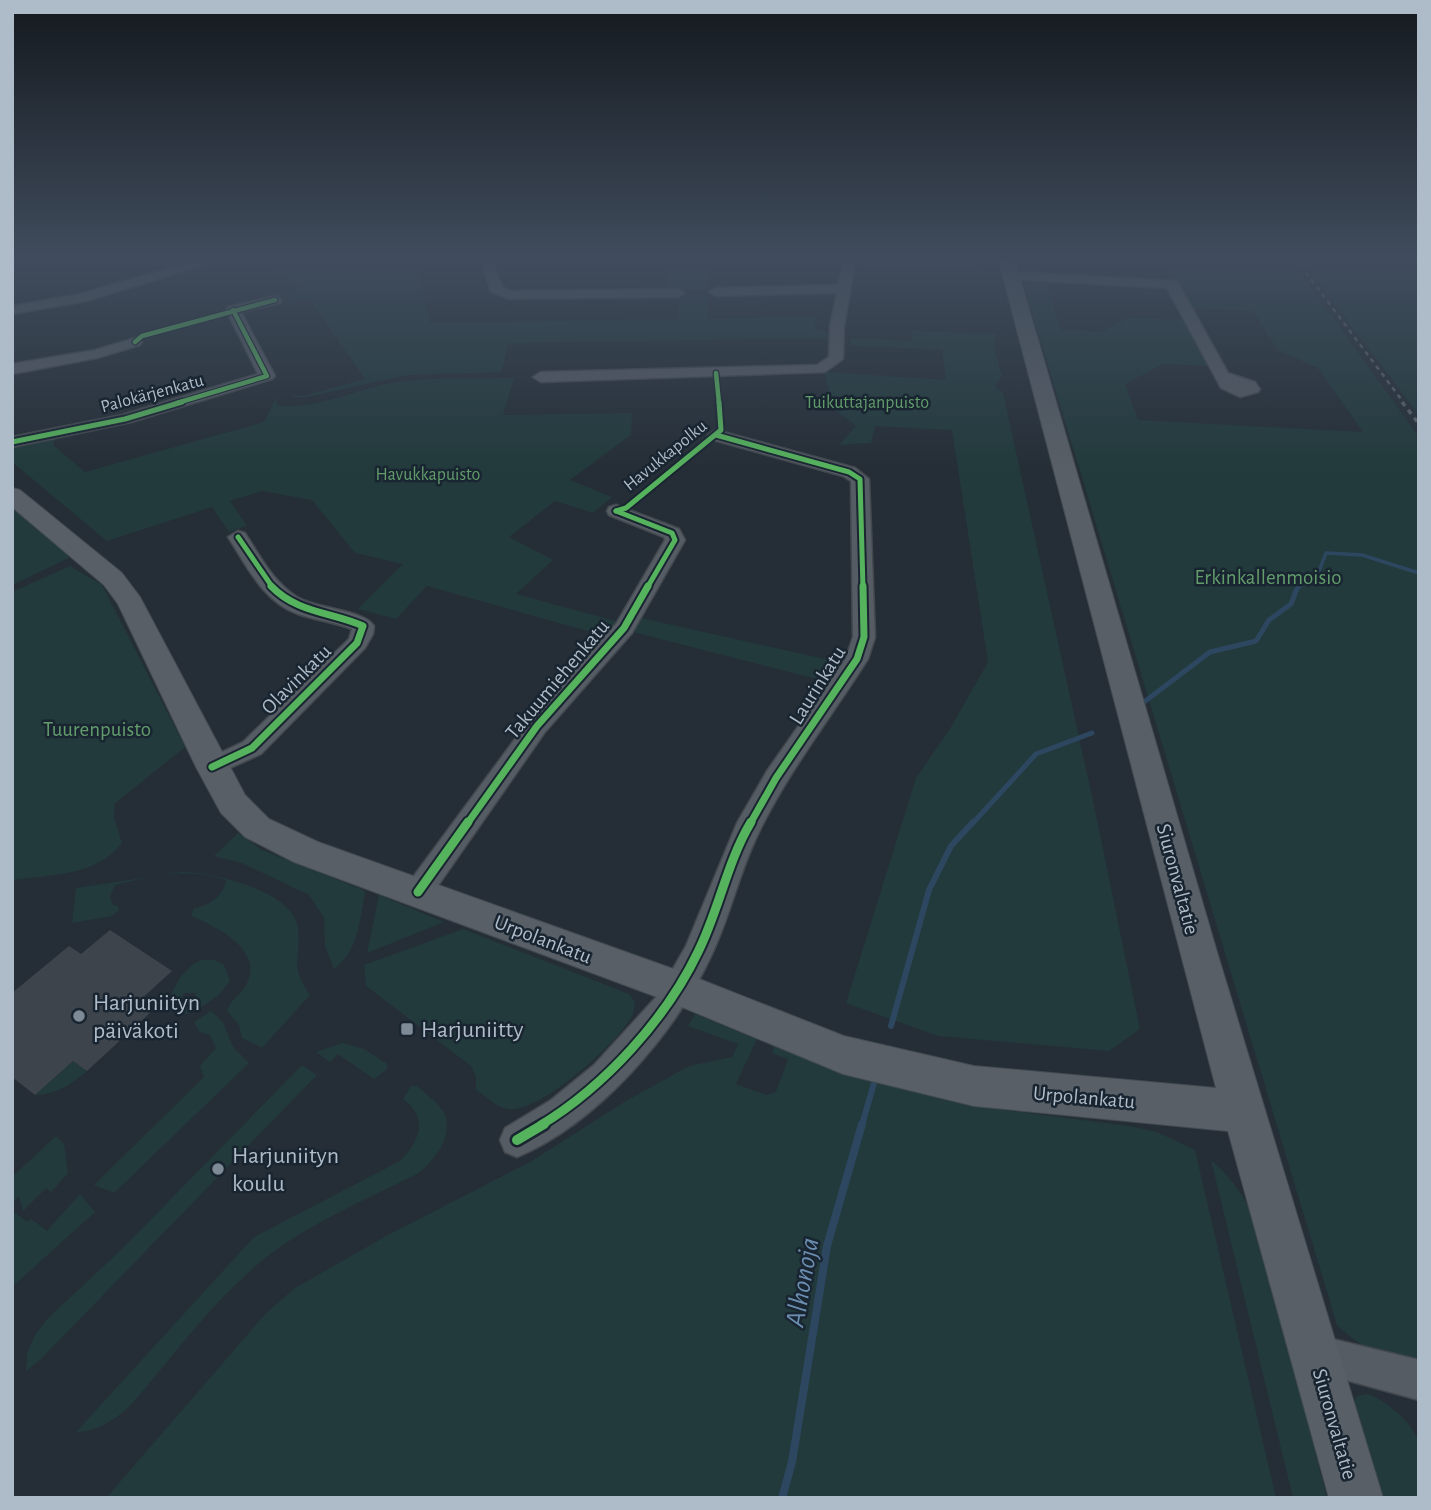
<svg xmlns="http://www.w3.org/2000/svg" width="1431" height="1510" viewBox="0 0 1431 1510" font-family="'Alegreya Sans',sans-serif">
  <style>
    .green { fill: #223a3c }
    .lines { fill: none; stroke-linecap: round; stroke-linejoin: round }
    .stream-far3 { stroke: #2e4760; stroke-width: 3.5 }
    .stream-far2 { stroke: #2e4760; stroke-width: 5 }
    .stream-far1 { stroke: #2e4760; stroke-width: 6 }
    .stream { stroke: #2e4760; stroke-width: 8 }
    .building { fill: #3d444c }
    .minor-casing { stroke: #42484e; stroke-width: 3 }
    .major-casing { stroke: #434b52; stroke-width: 2 }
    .minor { fill: #565c64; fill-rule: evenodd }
    .major { fill: #585f66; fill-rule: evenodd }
    .rail-far1 { stroke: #596067; stroke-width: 2.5; stroke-dasharray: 4.5 4.5; stroke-linecap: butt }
    .rail { stroke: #596067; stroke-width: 3.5; stroke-dasharray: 5 5; stroke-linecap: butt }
    .cycleway-far4-casing { stroke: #192531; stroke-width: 7 }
    .cycleway-far3-casing { stroke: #192531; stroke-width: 9 }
    .cycleway-far2-casing { stroke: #192531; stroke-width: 11 }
    .cycleway-far1-casing { stroke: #192531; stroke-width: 13 }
    .cycleway-casing { stroke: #192531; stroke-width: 15 }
    .cycleway-far4 { stroke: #56b35d; stroke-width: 4.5 }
    .cycleway-far3 { stroke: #56b35d; stroke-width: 5 }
    .cycleway-far2 { stroke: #56b35d; stroke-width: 7 }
    .cycleway-far1 { stroke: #56b35d; stroke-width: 9 }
    .cycleway { stroke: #56b35d; stroke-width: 10 }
    .poi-dot { fill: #7e8a95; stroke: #192531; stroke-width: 2.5 }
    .labels { text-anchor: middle; stroke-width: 5; stroke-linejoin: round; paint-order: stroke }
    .far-street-label { font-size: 18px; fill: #aebbc8; stroke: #192531 }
    .far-park-label { font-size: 18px; fill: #629c6b; stroke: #192531 }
    .park-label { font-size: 21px; fill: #629c6b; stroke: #192531 }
    .street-label { font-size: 21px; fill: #aebbc8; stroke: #192531 }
    .near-poi-label { font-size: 24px; fill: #aebbc8; stroke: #192531; text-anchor: start }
    .near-water-label { font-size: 28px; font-style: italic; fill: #6b8eb0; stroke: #192531 }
  </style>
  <rect width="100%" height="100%" fill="#252e36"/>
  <!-- green -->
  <g class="green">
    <polygon points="295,258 416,258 430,323 679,319 679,294 708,296 707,319 815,317 815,330 824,331 832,338 509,343 501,372 408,375 301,398 288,395 303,396 365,379 309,298 284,304 276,294 301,286 271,270 299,261"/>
    <polygon points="667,258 710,258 709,289 665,291"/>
    <path d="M1181 258H1229L1281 265 1277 258H1290L1419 437V1365C1384 1356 1363 1351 1337 1325L1024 285 1028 281H1046L1061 330 1101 332 1128 318 1185 320 1208 366 1163 364 1125 384 1138 420 1363 432 1318 368 1278 350 1253 311 1191 308 1171 270Z"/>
    <polygon points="1300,258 1407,258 1419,265 1419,415"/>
    <polygon points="861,259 983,263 984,272 860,267"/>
    <polygon points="912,331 997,334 993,344 1002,376 995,386 1003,393 1094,805 1140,1029 1109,1051 938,1036 846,1003 916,778 951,727 988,662 952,430 875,426 871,443 839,445 856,426 834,409 824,372 946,380 942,350 850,345 851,338 912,341"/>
    <path d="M514 378 503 415 632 413 631 435 570 480 612 497 593 513 555 501 509 537 553 560 516 594 619 622 602 635 427 586 396 619 358 609 403 564 355 553 312 500 262 491 230 501 247 526 229 532 212 507 107 541 12 462V447L56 436 53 445 85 472 264 422 276 398 277 405C321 411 362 385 405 381 441 377 478 379 514 378Z"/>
    <polygon points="12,506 62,545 69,558 12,585"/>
    <path d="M70 566 102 585 185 747 114 804V818L122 843C97 876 50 875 12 880V592Z"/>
    <polygon points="637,617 847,664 825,681 629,631"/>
    <path d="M238 833 262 850 363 890 365 894C359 923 359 950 334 969L325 946 324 918 309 895 242 863 214 856Z"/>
    <path d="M182 872C212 872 294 891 298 928 302 960 288 964 310 995L262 1048 242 1038 239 1025 227 1011C230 1000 241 995 246 985 265 950 217 927 191 916L194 908C209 906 224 896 226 880 189 867 152 876 115 885L110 896 113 905 118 906 119 910 112 916 72 923 76 888Z"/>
    <polygon points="379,895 444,922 367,953"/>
    <path d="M463 929 629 994 635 1002C634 1007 634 1014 631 1018 616 1044 539 1114 508 1109 498 1108 485 1096 476 1090V1077L471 1066 366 986 364 965Z"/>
    <path d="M201 960H214L224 965 230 980C220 998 204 1006 186 1014L182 1012 193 1001 196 993H184L174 1012H167L165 1009C174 989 179 971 201 960Z"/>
    <polygon points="211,1011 223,1022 233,1047 249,1063 114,1193 94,1185 204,1077 200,1066 216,1048 210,1035 200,1032 194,1022"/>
    <polygon points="695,1014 757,1039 736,1084 767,1095 776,1092 788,1059 772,1053 774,1046 895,1087 965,1105 1129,1126 1157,1132 1195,1150 1276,1498 106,1498 267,1312 295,1288 388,1235 530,1162 626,1101 689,1066 732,1057 738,1044 688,1026"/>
    <polygon points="342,1043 364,1049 387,1064 387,1069 374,1079 338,1054 330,1062 316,1052"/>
    <path d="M73 1061 87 1071C72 1084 55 1095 35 1095Z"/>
    <polygon points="302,1065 317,1075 40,1360 26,1371 27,1353 35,1335 47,1319 122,1249"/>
    <path d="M411 1086H417C425 1094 441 1104 445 1115 453 1138 434 1161 417 1174 371 1197 322 1218 280 1247 221 1289 177 1352 130 1406 113 1421 99 1431 76 1432L254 1237 400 1161C420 1141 429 1118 403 1099Z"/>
    <polygon points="56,1136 64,1144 68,1173 51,1192 46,1188 23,1211 19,1196 12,1202 12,1177"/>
    <path d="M1211 1160C1232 1178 1245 1197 1256 1222L1327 1498H1293Z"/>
    <polygon points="80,1194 95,1212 12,1287 12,1217 16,1213 27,1222 31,1219 47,1231"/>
    <path d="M1368 1394C1386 1401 1413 1422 1419 1443 1423 1456 1419 1483 1419 1498H1372L1352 1408 1357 1396Z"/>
  </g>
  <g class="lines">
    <!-- stream-far3 -->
    <polyline class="stream-far3" points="1298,588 1318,574 1326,553 1362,555 1419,573"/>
    <!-- stream-far2 -->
    <g class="stream-far2">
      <polyline points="1144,702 1210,652 1256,641 1269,620 1291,604 1298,586"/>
      <polyline points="972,824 1036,754 1092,733"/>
    </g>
    <!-- stream-far1 -->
    <g class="stream-far1">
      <polyline points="891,1026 929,890 951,846 973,822"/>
      <polyline points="862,1125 876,1076"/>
    </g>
    <!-- stream -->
    <polyline class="stream" points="782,1498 792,1462 827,1246 862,1124"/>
  </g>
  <!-- building -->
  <polygon class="building" points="110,930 172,971 139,1001 152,1011 87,1071 73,1061 35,1095 12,1077 12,993 69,946 81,954"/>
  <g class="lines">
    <defs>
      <g id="minor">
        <polygon points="12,258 33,258 12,264"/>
        <polygon points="205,258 225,258 87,301 12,314 12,306 80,294"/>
        <polygon points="480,258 492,258 502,287 511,291 678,289 685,293 678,297 509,299 491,292"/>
        <polygon points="844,258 856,258 844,326 843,359 825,372 541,382 533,377 541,372 817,365 829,357 830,326 837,293 716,296 709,292 716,288 838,285"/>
        <polygon points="1412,258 1419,258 1419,263"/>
        <polygon points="1011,272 1177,281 1228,373 1255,382 1260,389 1258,392 1240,397 1221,388 1167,288 1006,279 1005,276"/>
        <polygon points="275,296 282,300 280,303 241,312 275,376 272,379 131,422 12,447 12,437 122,415 258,374 226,310 228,307"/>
        <polygon points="135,338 142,342 140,345 97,358 12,374 12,364 95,350"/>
        <path d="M716 430 855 468 869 479 875 637 868 659C832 716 790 769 760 830 740 869 731 914 712 954 676 1033 598 1123 517 1157L505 1152 500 1140 505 1128 551 1100 594 1065 658 995 686 946 737 823 767 771 846 658 853 637 851 481 843 476 710 439 708 435Z"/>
        <polygon points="616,505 679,529 685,540 632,633 545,732 428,900 418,904 408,900 404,892 408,884 529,720 616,624 665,540 664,537 609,515 607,511 609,507"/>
        <path d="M238 531 245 533C260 556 273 582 297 597 316 609 363 609 374 626L373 634 365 648 261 754 212 776 203 773 200 767 203 761 243 742 349 639 352 629C334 622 316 620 298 614 263 602 247 566 228 537Z"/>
        <polygon points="1316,1335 1419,1360 1419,1400 1302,1368 1297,1354 1302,1340"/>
      </g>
      <polygon id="major" points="998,258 1014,258 1217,952 1383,1498 1329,1498 1228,1131 974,1106 843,1074 665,1000 294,862 245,837 221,813 196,767 118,604 104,585 12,507 12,488 20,490 122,573 140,597 245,795 269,819 318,842 679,971 844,1036 974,1066 1216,1088"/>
    </defs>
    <!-- minor casing -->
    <use href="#minor" class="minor-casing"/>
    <!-- major casing -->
    <use href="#major" class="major-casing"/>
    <!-- minor -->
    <use href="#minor" class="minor"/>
    <!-- major -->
    <use href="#major" class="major"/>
    <!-- rail-far1 -->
    <polyline class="rail-far1" points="1295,258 1404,403"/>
    <!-- rail -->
    <polyline class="rail" points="1402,402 1419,424"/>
    <defs>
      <g id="cycleway-far4">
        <polyline points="135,342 142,336 275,300"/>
        <polyline points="716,373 719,403"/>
        <polyline points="177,403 267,376 233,310"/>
      </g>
      <g id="cycleway-far3">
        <polyline points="716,435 849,472 860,479 863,588"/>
        <polyline points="12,442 125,419 182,402"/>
        <polyline points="616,511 626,508 721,430 719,402"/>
        <polyline points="616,511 672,533 675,540 647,588"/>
        <polyline points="238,537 273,588"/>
      </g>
      <g id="cycleway-far2">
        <path d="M212 767 252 748 357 643 363 626C331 612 297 613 271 586"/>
        <polyline points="467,824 537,726 624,628 648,586"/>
        <polyline points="750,824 776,778 857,659 864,637 863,586"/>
      </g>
      <g id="cycleway-far1">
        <polyline points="418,892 468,822"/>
        <path d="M541 1125C605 1086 666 1019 698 952 719 910 727 862 751 822"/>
      </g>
      <polyline id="cycleway" points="517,1140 544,1124"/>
    </defs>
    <!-- cycleway-far4 casing -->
    <use href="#cycleway-far4" class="cycleway-far4-casing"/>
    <!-- cycleway-far3 casing -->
    <use href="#cycleway-far3" class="cycleway-far3-casing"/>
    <!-- cycleway-far2 casing -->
    <use href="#cycleway-far2" class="cycleway-far2-casing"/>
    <!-- cycleway-far1 casing -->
    <use href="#cycleway-far1" class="cycleway-far1-casing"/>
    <!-- cycleway casing -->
    <use href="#cycleway" class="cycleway-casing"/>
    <!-- cycleway-far4 -->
    <use href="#cycleway-far4" class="cycleway-far4"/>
    <!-- cycleway-far3 -->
    <use href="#cycleway-far3" class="cycleway-far3"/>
    <!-- cycleway-far2 -->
    <use href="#cycleway-far2" class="cycleway-far2"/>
    <!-- cycleway-far1 -->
    <use href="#cycleway-far1" class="cycleway-far1"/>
    <!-- cycleway -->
    <use href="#cycleway" class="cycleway"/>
  </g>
  <!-- sky -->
  <linearGradient id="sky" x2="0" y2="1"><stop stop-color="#14191e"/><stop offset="0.55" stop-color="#404c5d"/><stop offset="1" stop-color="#404c5d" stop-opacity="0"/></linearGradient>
  <rect width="1431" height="470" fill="url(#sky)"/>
  <!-- markers -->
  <g class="poi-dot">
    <circle cx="79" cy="1016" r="7"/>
    <rect x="400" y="1022" width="14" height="14" rx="3.5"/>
    <circle cx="218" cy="1169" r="7"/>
  </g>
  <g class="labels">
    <!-- far-street labels -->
    <g class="far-street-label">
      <text transform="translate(152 393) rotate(-15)" y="6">Palokärjenkatu</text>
      <text transform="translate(665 455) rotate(-39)" y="6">Havukkapolku</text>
    </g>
    <!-- far-park labels -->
    <g class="far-park-label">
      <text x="867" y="408">Tuikuttajanpuisto</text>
      <text x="428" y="480">Havukkapuisto</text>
    </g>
    <!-- park labels -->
    <g class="park-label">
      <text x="1268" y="584">Erkinkallenmoisio</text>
      <text x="97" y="736">Tuurenpuisto</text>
    </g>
    <!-- street labels -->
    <g class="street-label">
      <text transform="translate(296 679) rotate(-45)" y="7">Olavinkatu</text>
      <text transform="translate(557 679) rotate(-50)" y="7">Takuumiehenkatu</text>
      <text transform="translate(817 685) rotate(-58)" y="7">Laurinkatu</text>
      <text transform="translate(1178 879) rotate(75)" y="7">Siuronvaltatie</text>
      <text transform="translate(543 939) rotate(21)" y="7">Urpolankatu</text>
      <text transform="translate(1084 1097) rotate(5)" y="7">Urpolankatu</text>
      <text transform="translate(1335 1424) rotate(74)" y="7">Siuronvaltatie</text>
    </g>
    <!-- near-poi labels -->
    <g class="near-poi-label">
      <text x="93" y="1010">Harjuniityn<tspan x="93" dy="28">päiväkoti</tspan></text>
      <text x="421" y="1037">Harjuniitty</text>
      <text x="232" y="1163">Harjuniityn<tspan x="232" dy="28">koulu</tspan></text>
    </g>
    <!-- near-water labels -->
    <g class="near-water-label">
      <text transform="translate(801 1282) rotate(-80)" y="10">Alhonoja</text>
    </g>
  </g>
  <!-- border -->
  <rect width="1431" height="1510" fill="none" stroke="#aebbc8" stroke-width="28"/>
</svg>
